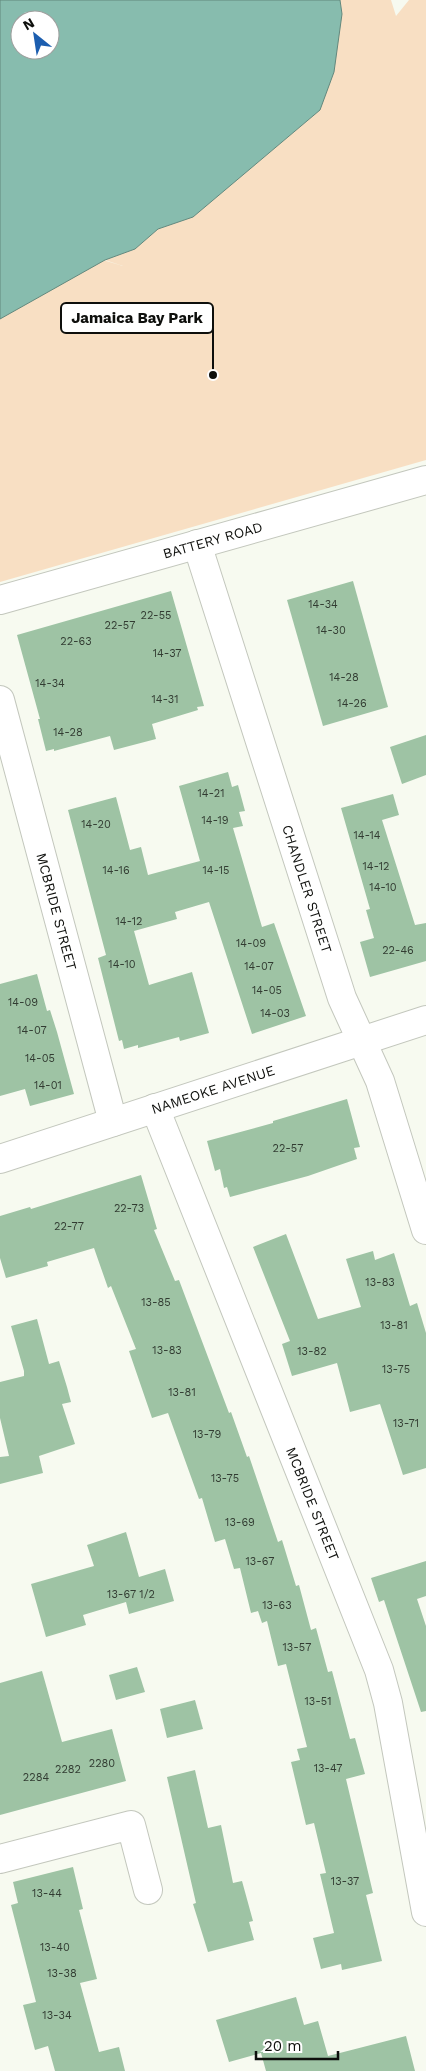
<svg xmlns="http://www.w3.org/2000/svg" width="426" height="2071" viewBox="0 0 426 2071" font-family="'Work Sans',sans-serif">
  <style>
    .green { fill: #f8dfc3 }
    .water { fill: #87bcae; stroke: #63887d; fill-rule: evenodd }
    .building { fill: #9ec3a4 }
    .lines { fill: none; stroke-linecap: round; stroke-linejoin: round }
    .minor-casing { stroke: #c3c7bd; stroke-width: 30 }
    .minor { stroke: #fff; stroke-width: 28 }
    .labels { text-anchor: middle; stroke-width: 5; stroke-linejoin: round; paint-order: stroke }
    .number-label { font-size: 11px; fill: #323c32 }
    .street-label { font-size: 14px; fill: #0e0f0c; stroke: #fff }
    .leader { fill: none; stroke: #0e0f0c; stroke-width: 2 }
    .callout-dot { fill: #0e0f0c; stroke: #fff; stroke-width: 2 }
    .callout { fill: #fff; stroke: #0e0f0c; stroke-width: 2 }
    .callout-label { font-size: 15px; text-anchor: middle; font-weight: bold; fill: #0e0f0c }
  </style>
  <rect width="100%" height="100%" fill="#f7faf0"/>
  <!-- green -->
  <polygon class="green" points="340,0 391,0 396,16 409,0 426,0 426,460 0,582 0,240 16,234 123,266 105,260 135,249 158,229 193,217 320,110 342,14"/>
  <!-- water -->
  <path class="water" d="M0 0H340L342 14 334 72 320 110 193 217 158 229 135 249 105 260 0 319ZM20 20H50V50H20Z"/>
  <!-- building -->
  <g class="building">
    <polygon points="353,581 388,707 323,726 287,600"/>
    <polygon points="171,591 204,706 197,707 198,710 152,724 156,739 114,750 110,736 54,751 54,749 46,751 38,719 40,719 17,635"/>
    <polygon points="426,735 426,775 402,784 390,747"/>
    <polygon points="228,772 232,787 238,785 245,811 239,812 243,826 233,828 262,927 274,923 306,1016 252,1034 209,902 175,912 177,919 134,931 149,985 192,972 209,1033 180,1041 179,1037 138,1048 138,1045 124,1049 122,1040 119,1041 98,958 106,955 68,810 116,797 130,850 141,847 148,875 200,861 179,786"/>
    <polygon points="393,794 399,815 382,820 415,925 426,923 426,961 370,977 360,942 374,938 366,910 370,909 341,808"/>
    <polygon points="37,974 47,1011 50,1010 57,1032 74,1094 30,1106 25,1089 0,1096 0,984"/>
    <polygon points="347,1099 360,1147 354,1148 357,1159 308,1176 230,1197 227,1187 224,1188 220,1169 215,1171 207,1141 273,1123 273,1121"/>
    <polygon points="141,1175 157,1229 154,1230 175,1281 179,1280 229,1413 231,1412 247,1457 249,1456 278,1542 282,1540 296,1586 299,1585 311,1630 316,1628 328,1672 332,1671 350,1739 355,1738 365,1774 346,1779 373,1893 366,1895 382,1961 342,1970 341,1964 321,1969 313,1938 334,1933 320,1874 326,1873 314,1823 306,1825 291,1762 300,1760 297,1749 307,1747 286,1664 278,1666 267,1621 262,1623 258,1611 251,1613 240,1568 234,1569 225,1539 215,1542 202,1498 199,1499 168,1413 152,1418 129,1351 136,1349 111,1286 108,1288 94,1248 47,1262 48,1266 6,1278 0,1258 0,1216 30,1207 31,1209"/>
    <polygon points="286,1234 318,1319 361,1307 346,1259 373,1251 375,1260 394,1253 410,1306 417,1303 426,1333 426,1468 403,1475 380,1404 350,1412 337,1363 292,1376 282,1344 290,1341 253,1247"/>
    <polygon points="37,1319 49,1364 59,1361 67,1387 71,1402 62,1404 75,1444 39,1456 43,1473 0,1484 0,1457 9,1456 0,1418 0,1382 24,1376 24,1371 11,1326"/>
    <polygon points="126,1532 139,1577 165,1569 174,1601 129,1614 126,1602 83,1615 86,1625 46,1637 31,1584 94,1566 87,1545"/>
    <polygon points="426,1561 426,1596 417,1599 426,1626 426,1711 421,1712 384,1600 379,1602 371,1578"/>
    <polygon points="137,1667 145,1692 116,1700 109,1675"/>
    <polygon points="42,1671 62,1742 112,1729 126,1781 0,1815 0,1683"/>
    <polygon points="195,1700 203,1729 167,1738 160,1709"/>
    <polygon points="195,1770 208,1828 221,1825 233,1883 242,1881 253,1921 249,1922 254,1940 208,1952 193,1904 196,1903 167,1777"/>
    <polygon points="73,1867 83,1909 79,1910 97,1979 80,1983 99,2052 119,2047 125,2071 55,2071 48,2046 35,2050 23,2005 36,2002 11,1905 18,1903 13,1882"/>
    <polygon points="296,1997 304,2025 318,2021 328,2056 406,2036 415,2071 266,2071 261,2053 229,2062 216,2020"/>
  </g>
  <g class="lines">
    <defs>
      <g id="minor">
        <path id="s1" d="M197 544 342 998 380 1081 426 1230"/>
        <path id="s2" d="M0 600 426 480"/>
        <path id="s3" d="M0 700 113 1122"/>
        <path id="s4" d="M155 1108 379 1670 388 1703 426 1912"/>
        <path id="s5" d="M0 1159 426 1020"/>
        <polyline points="0,1859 131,1825 148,1890"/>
      </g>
    </defs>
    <!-- minor casing -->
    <use href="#minor" class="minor-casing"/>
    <!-- minor -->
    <use href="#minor" class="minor"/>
  </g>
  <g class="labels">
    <!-- number labels -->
    <g class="number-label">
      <text x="323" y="608">14-34</text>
      <text x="156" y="619">22-55</text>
      <text x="120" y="629">22-57</text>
      <text x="331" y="634">14-30</text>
      <text x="76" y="645">22-63</text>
      <text x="167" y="657">14-37</text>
      <text x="344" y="681">14-28</text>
      <text x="50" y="687">14-34</text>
      <text x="165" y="703">14-31</text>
      <text x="352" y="707">14-26</text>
      <text x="68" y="736">14-28</text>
      <text x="211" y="797">14-21</text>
      <text x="215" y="824">14-19</text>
      <text x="96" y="828">14-20</text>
      <text x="367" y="839">14-14</text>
      <text x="376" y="870">14-12</text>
      <text x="116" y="874">14-16</text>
      <text x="216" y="874">14-15</text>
      <text x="383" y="891">14-10</text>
      <text x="129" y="925">14-12</text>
      <text x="251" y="947">14-09</text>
      <text x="398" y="954">22-46</text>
      <text x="122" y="968">14-10</text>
      <text x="259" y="970">14-07</text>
      <text x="267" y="994">14-05</text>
      <text x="23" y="1006">14-09</text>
      <text x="275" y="1017">14-03</text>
      <text x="32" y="1034">14-07</text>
      <text x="40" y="1062">14-05</text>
      <text x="48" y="1089">14-01</text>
      <text x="288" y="1152">22-57</text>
      <text x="129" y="1212">22-73</text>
      <text x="69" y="1230">22-77</text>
      <text x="380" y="1286">13-83</text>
      <text x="156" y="1306">13-85</text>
      <text x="394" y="1329">13-81</text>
      <text x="167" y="1354">13-83</text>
      <text x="312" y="1355">13-82</text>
      <text x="396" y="1373">13-75</text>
      <text x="182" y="1396">13-81</text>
      <text x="406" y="1427">13-71</text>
      <text x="207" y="1438">13-79</text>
      <text x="225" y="1482">13-75</text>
      <text x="240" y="1526">13-69</text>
      <text x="260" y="1565">13-67</text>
      <text x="131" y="1598">13-67 1/2</text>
      <text x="277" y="1609">13-63</text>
      <text x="297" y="1651">13-57</text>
      <text x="318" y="1705">13-51</text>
      <text x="102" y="1767">2280</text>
      <text x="328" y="1772">13-47</text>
      <text x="68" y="1773">2282</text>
      <text x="36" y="1781">2284</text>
      <text x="345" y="1885">13-37</text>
      <text x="47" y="1897">13-44</text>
      <text x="55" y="1951">13-40</text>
      <text x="62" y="1977">13-38</text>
      <text x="57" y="2019">13-34</text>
    </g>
    <!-- street labels -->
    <g class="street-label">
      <text dy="5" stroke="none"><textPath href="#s2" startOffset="221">BATTERY ROAD</textPath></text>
      <text dy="5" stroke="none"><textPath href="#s1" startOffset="362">CHANDLER STREET</textPath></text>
      <text dy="5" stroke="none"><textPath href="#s3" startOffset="219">MCBRIDE STREET</textPath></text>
      <text dy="5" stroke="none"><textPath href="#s5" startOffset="224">NAMEOKE AVENUE</textPath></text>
      <text dy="5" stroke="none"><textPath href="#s4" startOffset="426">MCBRIDE STREET</textPath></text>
    </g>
  </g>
  <!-- callouts -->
  <path class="leader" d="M213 375L213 318"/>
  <circle class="callout-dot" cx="213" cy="375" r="5"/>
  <rect class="callout" x="61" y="303" width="152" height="30" rx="5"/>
  <g class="callout-label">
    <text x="137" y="323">Jamaica Bay Park</text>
  </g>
  <!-- north arrow -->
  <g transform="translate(35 35) rotate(330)"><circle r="24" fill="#ffffff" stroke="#9f9f9e"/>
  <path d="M0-4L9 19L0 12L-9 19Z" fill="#1c5eaf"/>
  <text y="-8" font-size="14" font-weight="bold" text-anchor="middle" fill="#0e0f0c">N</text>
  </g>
  <!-- scale -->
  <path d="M256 2051v8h82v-8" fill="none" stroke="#0e0f0c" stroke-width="2.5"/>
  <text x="264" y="2051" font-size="15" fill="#0e0f0c" stroke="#ffffff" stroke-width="4" paint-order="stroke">20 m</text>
</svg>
